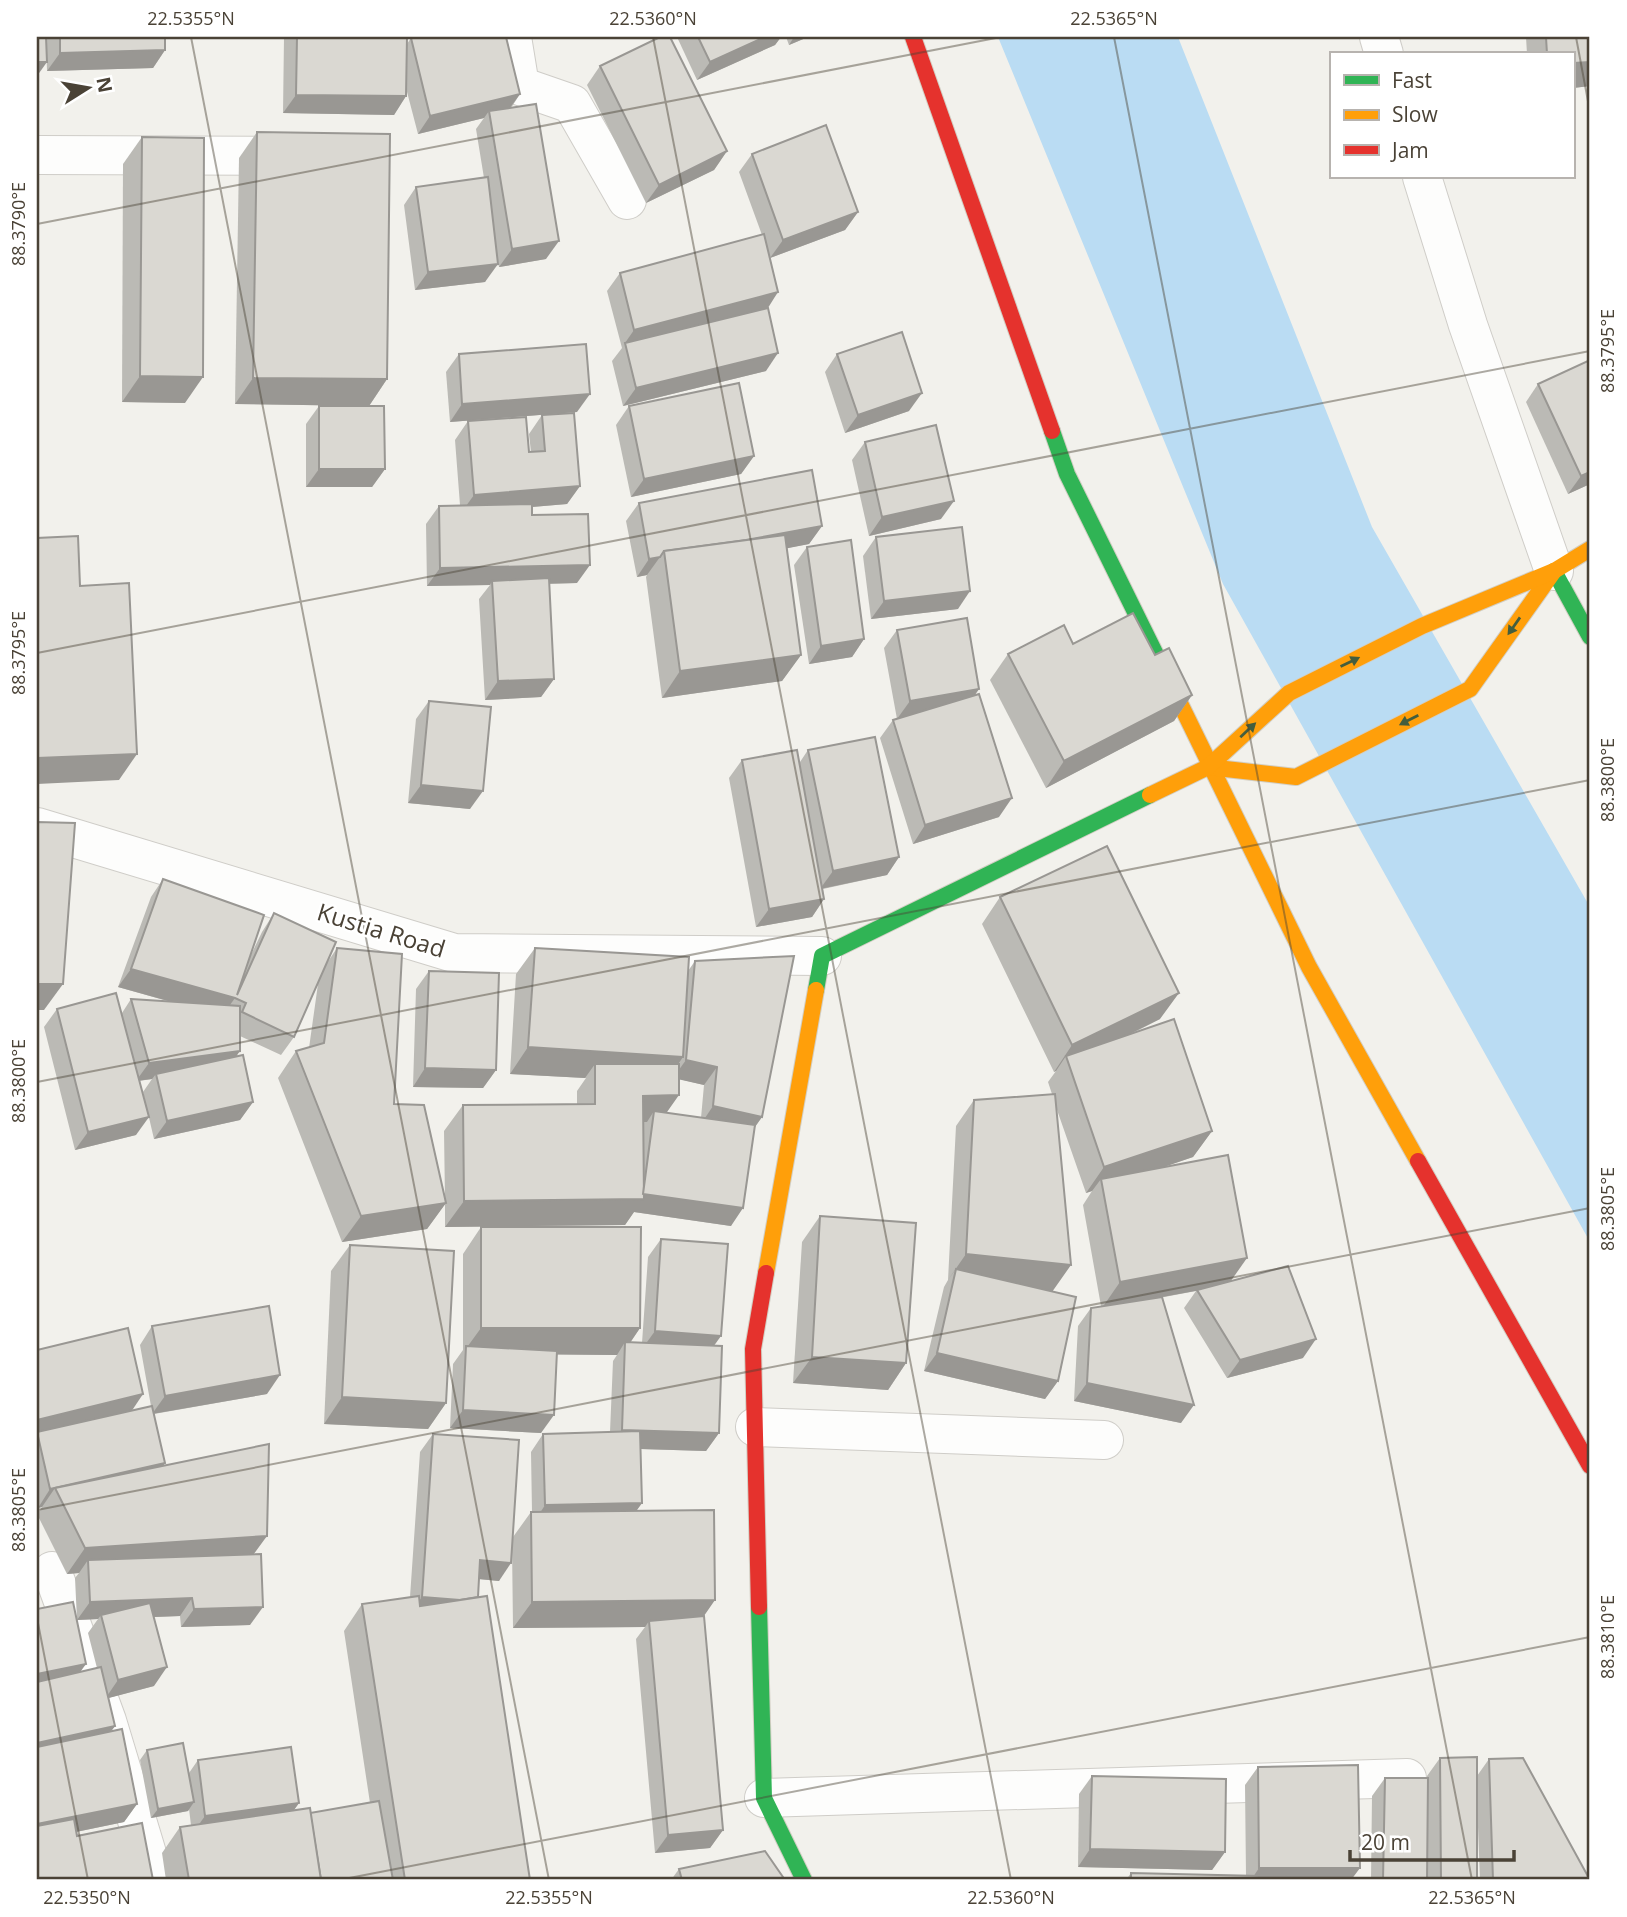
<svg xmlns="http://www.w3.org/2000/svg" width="1627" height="1917" viewBox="0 0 1627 1917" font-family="'Open Sans',sans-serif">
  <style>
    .water { fill: #badcf3 }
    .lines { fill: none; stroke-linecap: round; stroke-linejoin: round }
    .street-casing { stroke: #cfcdc8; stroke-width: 40 }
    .fast-casing { stroke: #d2cec3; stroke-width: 18 }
    .slow-casing { stroke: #d2cec3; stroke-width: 18 }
    .jam-casing { stroke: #d2cec3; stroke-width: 18 }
    .street { stroke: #fdfdfc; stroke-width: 38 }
    .fast { stroke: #30b455; stroke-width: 16 }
    .slow { stroke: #ff9f0a; stroke-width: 16 }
    .jam { stroke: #e5322d; stroke-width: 16 }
    .wall { fill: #bbbab5; fill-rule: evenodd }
    .shaded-wall { fill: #999793 }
    .building { fill: #dad8d2; stroke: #999793; stroke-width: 2 }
    .oneway { fill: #445e3e }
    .ticks { fill: none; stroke: #4a4236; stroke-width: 2; stroke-opacity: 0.45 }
    .labels { text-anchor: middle; stroke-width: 5; stroke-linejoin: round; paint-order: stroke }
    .street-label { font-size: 24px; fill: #4a4236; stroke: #fff }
    .neatline { fill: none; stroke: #4a4236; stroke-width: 2.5 }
    .ticks-label { font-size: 18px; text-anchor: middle; fill: #4a4236 }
  </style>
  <rect width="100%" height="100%" fill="#f2f1ec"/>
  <!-- water -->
  <polygon class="water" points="998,37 1178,37 1372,527 1590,907 1590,1242 1223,584"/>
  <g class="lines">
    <defs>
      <g id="street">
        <polyline points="512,37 520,86 572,104 627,200"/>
        <polyline points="1379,37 1384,54"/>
        <polyline points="37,155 294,156"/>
        <polyline points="1422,177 1468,325 1554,571"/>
        <polyline points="37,827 454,953 822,956"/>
        <polyline points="755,1427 1104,1440"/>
        <polyline points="52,1571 107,1721 155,1880"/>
        <polyline points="764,1798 1407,1778"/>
      </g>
      <g id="fast">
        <polyline points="1052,431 1067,474 1173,689"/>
        <polyline points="1554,571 1590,637"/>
        <polyline points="816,990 822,956 1150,795"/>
        <polyline points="759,1607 764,1798 804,1880"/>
      </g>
      <g id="slow">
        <polyline points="1173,689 1309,967 1418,1161"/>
        <polyline points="1208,767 1296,777 1470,689 1554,571"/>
        <polyline points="1150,795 1208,767 1289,693 1422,626 1554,571 1590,549"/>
        <polyline points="766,1273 816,990"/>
      </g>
      <g id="jam">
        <polyline points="913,37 1052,431"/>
        <polyline points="1418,1161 1590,1466"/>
        <polyline points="759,1607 753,1349 766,1273"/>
      </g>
    </defs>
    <!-- street casing -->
    <use href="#street" class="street-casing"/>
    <!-- fast casing -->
    <use href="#fast" class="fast-casing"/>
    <!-- slow casing -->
    <use href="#slow" class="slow-casing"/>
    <!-- jam casing -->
    <use href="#jam" class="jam-casing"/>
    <!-- street -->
    <use href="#street" class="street"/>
    <!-- fast -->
    <use href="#fast" class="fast"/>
    <!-- slow -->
    <use href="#slow" class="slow"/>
    <!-- jam -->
    <use href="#jam" class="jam"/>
  </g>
  <!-- wall -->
  <g class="wall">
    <polygon points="46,37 165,37 165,50 153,68 47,71"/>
    <polygon points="284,37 407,37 407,44 411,38 520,94 511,108 546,259 499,267 497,255 485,282 415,290 404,205 416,187 484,178 476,129 484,118 418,134 406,88 406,96 394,115 283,113"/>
    <polygon points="677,37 781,37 775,45 697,80"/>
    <polygon points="786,37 808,37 789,45"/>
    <polygon points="1526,37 1590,37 1590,86 1573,88 1573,54 1527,54"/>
    <polygon points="600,66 727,151 714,170 646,203 587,85"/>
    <polygon points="257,132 387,379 369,406 235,404 239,158"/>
    <polygon points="142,137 185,403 122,402 123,164"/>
    <polygon points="752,154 858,212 845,230 770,258 768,252 766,371 623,406 612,361 622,348 607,291 620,273 762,235 739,172"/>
    <polygon points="459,354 577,412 450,422 446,372"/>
    <polygon points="837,354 909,411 845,433 825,372"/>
    <polygon points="1538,384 1590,484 1568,494 1526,402"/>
    <polygon points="319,406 385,469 372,487 306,487 306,424"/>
    <polygon points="629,406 754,456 741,474 631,497 616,425"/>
    <polygon points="542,415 580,486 567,504 532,507 532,515 577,583 549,584 554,679 541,697 485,700 479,599 490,585 427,586 426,524 439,506 460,505 455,440 468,421 529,452 531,452 529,434"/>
    <polygon points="865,442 941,519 869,536 852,460"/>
    <polygon points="639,503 822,526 809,544 787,548 801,655 782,681 662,698 646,577 647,575 637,577 626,521"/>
    <polygon points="876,537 958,609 871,619 863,556"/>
    <polygon points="807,547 864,639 852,657 809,664 794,565"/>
    <polygon points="897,630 975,695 999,817 913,844 880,738 893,720 897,719 884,648"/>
    <polygon points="1073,644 1155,655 1192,695 1174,721 1046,788 990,680 1008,654"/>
    <polygon points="429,701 470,809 408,803 416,719"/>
    <polygon points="808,750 899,857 887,875 823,889 824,899 812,917 756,927 729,778 742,760 800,762"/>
    <path d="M163 879 249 959 262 932 274 913 327 963 337 948 394 1104 445 1200 444 1131 463 1105 577 1104V1091L586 1078 510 1074 516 974 535 948 688 971 695 961 762 1117 755 1127 731 1226 634 1212 625 1225 445 1227V1204L427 1229 342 1242 278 1078 296 1051 309 1048 318 984 294 1037 281 1055 240 1036 237 1056 253 1102 240 1120 154 1139 143 1092 152 1079 139 1081 136 1135 75 1150 44 1027 57 1009 122 1013 131 999 171 1002 118 987 151 897ZM679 1079 704 1085 701 1118 666 1113Z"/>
    <polygon points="1000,897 1160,1019 1131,1034 1212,1131 1193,1157 1163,1167 1231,1281 1303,1358 1227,1378 1184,1308 1196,1291 1159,1298 1181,1423 1074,1401 1078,1326 1091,1308 1101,1306 1083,1205 1092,1191 1086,1193 1056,1107 1053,1291 1058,1381 1045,1399 924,1371 944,1287 948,1280 956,1126 974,1100 1052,1094 1048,1082 1056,1071 1054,1072 982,924"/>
    <polygon points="429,971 496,1070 483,1088 413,1087 416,989"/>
    <polygon points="820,1216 906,1363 888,1390 793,1383 802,1242"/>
    <polygon points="481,1227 640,1328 630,1343 642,1343 648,1257 661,1239 714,1346 719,1433 706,1451 640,1449 642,1503 636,1511 704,1616 723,1830 710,1848 655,1853 636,1639 645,1627 513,1628 512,1545 499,1581 479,1579 478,1597 530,1880 166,1880 162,1853 180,1827 191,1825 189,1809 188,1811 151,1818 140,1760 147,1750 189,1773 198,1760 299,1803 294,1810 310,1813 370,1803 344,1631 362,1604 410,1597 420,1452 433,1434 513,1537 531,1512 532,1512 531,1452 543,1434 610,1432 613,1361 617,1355 557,1354 541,1433 450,1428 453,1364 463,1350 463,1254"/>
    <polygon points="350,1245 446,1403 428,1429 324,1424 331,1271"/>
    <polygon points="152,1326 267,1394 154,1414 165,1463 163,1466 254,1554 250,1625 181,1627 180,1616 154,1617 154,1686 108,1698 115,1726 110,1732 137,1804 124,1822 76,1832 77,1836 37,1880 81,1672 97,1668 88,1633 98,1619 77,1620 75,1578 79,1573 67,1574 37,1514 42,1507 38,1508 37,1504 37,1350 132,1411 151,1406 140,1345"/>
    <polygon points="1440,1758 1477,1776 1489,1759 1590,1880 1480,1880 1477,1801 1477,1880 1428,1880 1427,1827 1427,1880 1371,1880 1372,1796 1385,1778 1427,1778 1427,1776"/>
    <polygon points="1258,1767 1351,1880 1126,1880 1131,1873 1246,1876 1245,1785"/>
    <polygon points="1092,1776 1225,1852 1212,1870 1078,1867 1079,1794"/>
    <polygon points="679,1869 785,1880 671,1880"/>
  </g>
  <!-- shaded-wall -->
  <g class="shaded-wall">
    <polygon points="765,37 781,37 775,45 697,80 710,62"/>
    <polygon points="794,37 808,37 789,45"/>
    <polygon points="165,50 153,68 47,71 60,53"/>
    <polygon points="37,62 47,62 37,76"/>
    <polygon points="1590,62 1590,86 1573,88 1573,63"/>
    <polygon points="520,94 507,112 489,111 484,118 418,134 430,116"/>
    <polygon points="296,95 406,96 394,115 283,113"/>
    <polygon points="727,151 714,170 646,203 659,185"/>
    <polygon points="858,212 845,230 770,258 783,240"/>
    <polygon points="559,241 546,259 499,267 512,249"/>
    <polygon points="498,264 485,282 415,290 428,272"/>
    <polygon points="778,292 766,311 625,343 634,330"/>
    <polygon points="778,353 766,371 623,406 636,388"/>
    <polygon points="140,376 203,377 185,403 122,402"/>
    <polygon points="253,378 387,379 369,406 235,404"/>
    <polygon points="922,393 909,411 845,433 858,415"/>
    <polygon points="590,394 577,412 450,422 462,404"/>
    <polygon points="754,456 741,474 631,497 644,479"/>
    <polygon points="319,469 385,469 372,487 306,487"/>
    <polygon points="1590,472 1590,484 1568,494 1581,476"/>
    <polygon points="580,486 567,504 461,513 474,495"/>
    <polygon points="954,501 941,519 869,536 882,517"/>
    <polygon points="822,526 809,544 667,572 665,556"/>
    <polygon points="660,557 647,575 637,577 649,559"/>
    <polygon points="590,565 577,583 492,585 492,581 490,585 427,586 440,568"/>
    <polygon points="970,591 958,609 871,619 884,601"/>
    <polygon points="864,639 852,657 809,664 821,646"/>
    <polygon points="801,655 782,681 662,698 680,671"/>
    <polygon points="554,679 541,697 485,700 498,681"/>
    <polygon points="979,689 967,707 897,719 910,701"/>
    <polygon points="1192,695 1174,721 1046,788 1064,761"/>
    <polygon points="137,754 119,780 37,784 37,758"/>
    <polygon points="421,785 483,791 470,809 408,803"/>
    <polygon points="1012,798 999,817 913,844 925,825"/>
    <polygon points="899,857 887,875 820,889 833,871"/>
    <polygon points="824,899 812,917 756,927 769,909"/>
    <polygon points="131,969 235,998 222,1016 118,987"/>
    <polygon points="37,984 63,984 44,1010 37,1010"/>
    <polygon points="1179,993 1160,1019 1069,1064 1066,1056 1056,1071 1054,1072 1072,1045"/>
    <polygon points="528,1047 683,1057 665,1083 595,1064 585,1078 510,1074"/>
    <polygon points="240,1051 227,1069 156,1074 152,1079 136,1081 149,1063"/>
    <polygon points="686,1060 717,1067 704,1085 673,1078"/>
    <polygon points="425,1068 496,1070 483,1088 413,1087"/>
    <polygon points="679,1095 660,1122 654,1111 647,1122 624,1122 643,1096"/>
    <polygon points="253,1102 240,1120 154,1139 167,1121"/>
    <polygon points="713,1106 762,1117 749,1135 701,1124"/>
    <polygon points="149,1117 136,1135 75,1150 88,1132"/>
    <polygon points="1212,1131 1193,1157 1103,1188 1101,1179 1092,1191 1086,1193 1104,1167"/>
    <polygon points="643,1193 743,1208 731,1226 634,1212 625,1225 445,1227 464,1201"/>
    <polygon points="446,1203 427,1229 342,1242 361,1216"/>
    <polygon points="966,1254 1071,1265 1052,1292 956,1269 948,1280"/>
    <polygon points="1247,1258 1228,1285 1102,1308 1120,1282"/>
    <polygon points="481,1328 640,1328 625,1350 625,1342 617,1355 465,1354 465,1350"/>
    <polygon points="655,1331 721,1336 708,1354 642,1349"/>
    <polygon points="1316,1339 1303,1358 1227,1378 1240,1360"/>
    <polygon points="937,1353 1058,1381 1045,1399 924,1371"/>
    <polygon points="812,1357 906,1363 888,1390 793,1383"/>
    <polygon points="280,1375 267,1394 152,1414 165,1396"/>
    <polygon points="1087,1383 1194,1405 1181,1423 1074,1401"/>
    <polygon points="143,1394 131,1412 37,1433 37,1420"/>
    <polygon points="342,1397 446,1403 428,1429 324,1424"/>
    <polygon points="463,1410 554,1415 541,1433 450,1428"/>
    <polygon points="622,1430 719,1433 706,1451 609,1448"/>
    <polygon points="165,1463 152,1481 56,1488"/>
    <polygon points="55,1488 42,1507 38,1508 50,1489"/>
    <polygon points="642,1503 629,1521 533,1524 545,1505"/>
    <polygon points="267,1536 248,1562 88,1560 79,1573 67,1574 85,1548"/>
    <polygon points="480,1560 511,1563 499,1581 468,1578"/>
    <polygon points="422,1597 477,1601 409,1615"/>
    <polygon points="192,1598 180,1616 102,1619 101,1615 98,1619 77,1620 90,1602"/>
    <polygon points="715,1600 697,1626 649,1621 645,1627 513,1628 532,1602"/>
    <polygon points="263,1607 250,1625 181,1627 194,1609"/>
    <polygon points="86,1664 73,1682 37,1690 37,1674"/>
    <polygon points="167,1667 154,1686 105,1699 118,1680"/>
    <polygon points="115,1726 102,1744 37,1759 37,1743"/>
    <polygon points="194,1802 188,1811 151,1818 158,1809"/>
    <polygon points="299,1803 286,1821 192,1834 205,1816"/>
    <polygon points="137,1804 124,1822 37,1840 37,1824"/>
    <polygon points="723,1830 710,1848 655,1853 668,1835"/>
    <polygon points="1090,1849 1225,1852 1212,1870 1078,1867"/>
    <polygon points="1259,1868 1360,1868 1351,1880 1273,1880 1273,1876 1270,1880 1251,1880"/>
  </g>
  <!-- building -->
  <g class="building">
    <polygon points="37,37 46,37 47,62 37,62"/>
    <polygon points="60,37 165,37 165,50 60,53"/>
    <polygon points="297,37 407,37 406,96 296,95"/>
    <polygon points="416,37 506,37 520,94 430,116 411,38"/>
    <polygon points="660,37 670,37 727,151 659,185 600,66"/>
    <polygon points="698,37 765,37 710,62"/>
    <polygon points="1546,37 1590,37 1590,62 1573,63 1573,54 1547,54"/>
    <polygon points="536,104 559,241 512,249 489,111"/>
    <polygon points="826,125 858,212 783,240 752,154"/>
    <polygon points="257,132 390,134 387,379 253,378"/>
    <polygon points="142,137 204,138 203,377 140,376"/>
    <polygon points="488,177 498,264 428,272 416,187"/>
    <polygon points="764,234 778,292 634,330 620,273"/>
    <polygon points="768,308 778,353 636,388 625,343"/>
    <polygon points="902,332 922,393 858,415 837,354"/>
    <polygon points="586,344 590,394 462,404 459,354"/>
    <polygon points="1590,360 1590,472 1581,476 1538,384"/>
    <polygon points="739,383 754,456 644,479 629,406"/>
    <polygon points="319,406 384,406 385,469 319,469"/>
    <polygon points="574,413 580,486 474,495 468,421 526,417 529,452 545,451 542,415"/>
    <polygon points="936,425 954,501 882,517 865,442"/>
    <polygon points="812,470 822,526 746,540 664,551 660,557 649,559 639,503"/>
    <polygon points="532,504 532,515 588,514 590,565 440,568 439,506"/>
    <polygon points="962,527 970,591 884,601 876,537"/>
    <polygon points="785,535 801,655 680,671 664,551"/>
    <polygon points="78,536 80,586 129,583 137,754 37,758 37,538"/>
    <polygon points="851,540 864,639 821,646 807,547"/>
    <polygon points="549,578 554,679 498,681 492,581"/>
    <polygon points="1133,613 1155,655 1169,648 1192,695 1064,761 1008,654 1064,625 1073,644"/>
    <polygon points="967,618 979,689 910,701 897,630"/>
    <polygon points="979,694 1012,798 925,825 893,720"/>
    <polygon points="429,701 491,707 483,791 421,785"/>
    <polygon points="875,737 899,857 833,871 808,750"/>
    <polygon points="797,750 824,899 769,909 742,760"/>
    <polygon points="37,822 75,823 63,984 37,984"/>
    <polygon points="1107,846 1179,993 1072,1045 1000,897"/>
    <polygon points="163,879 264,915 237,995 274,913 336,942 294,1037 242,1012 246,1003 235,998 131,969"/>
    <polygon points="337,948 402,954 394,1104 424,1105 446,1203 361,1216 296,1051 324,1043"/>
    <polygon points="535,948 689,957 683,1057 528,1047"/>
    <polygon points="794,956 762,1117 713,1106 717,1067 686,1060 695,961"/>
    <polygon points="429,971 499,973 496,1070 425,1068"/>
    <polygon points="116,993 149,1117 88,1132 57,1009"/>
    <polygon points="131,999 240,1006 240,1051 149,1063"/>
    <polygon points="1174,1019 1212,1131 1104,1167 1066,1056"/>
    <polygon points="243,1055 253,1102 167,1121 156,1074"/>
    <polygon points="595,1064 679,1064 679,1095 643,1096 644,1199 464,1201 463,1105 595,1104"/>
    <polygon points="1055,1094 1071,1265 966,1254 974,1100"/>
    <polygon points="654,1111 755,1125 743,1208 643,1194"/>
    <polygon points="1228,1155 1247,1258 1120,1282 1101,1179"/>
    <polygon points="820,1216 916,1223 906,1363 812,1357"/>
    <polygon points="481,1227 641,1227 640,1328 481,1328"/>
    <polygon points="661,1239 728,1244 721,1336 655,1331"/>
    <polygon points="350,1245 454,1251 446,1403 342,1397"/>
    <polygon points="1288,1266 1316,1339 1240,1360 1197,1290"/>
    <polygon points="956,1269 1076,1297 1058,1381 937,1353"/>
    <polygon points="1162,1297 1194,1405 1087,1383 1091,1308"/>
    <polygon points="269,1306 280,1375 165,1396 152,1326"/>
    <polygon points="128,1328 143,1394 37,1420 37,1350"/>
    <polygon points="625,1342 722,1346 719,1433 622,1430"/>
    <polygon points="466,1346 557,1351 554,1415 463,1410"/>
    <polygon points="152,1406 165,1463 50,1489 37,1432"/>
    <polygon points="640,1431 642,1503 545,1505 543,1434"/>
    <polygon points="433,1434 519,1440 511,1563 480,1560 478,1597 460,1600 422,1597"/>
    <polygon points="269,1444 267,1536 85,1548 55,1488"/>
    <polygon points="714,1510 715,1600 532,1602 531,1512"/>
    <polygon points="261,1554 263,1607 194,1609 192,1598 90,1602 88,1560"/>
    <polygon points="419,1596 420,1606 487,1596 530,1880 405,1880 362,1604"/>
    <polygon points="73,1602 86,1664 37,1674 37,1609"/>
    <polygon points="150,1603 167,1667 118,1680 101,1615"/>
    <polygon points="704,1616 723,1830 668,1835 649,1621"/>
    <polygon points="101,1667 115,1726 37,1743 37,1682"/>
    <polygon points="122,1729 137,1804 37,1824 37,1747"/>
    <polygon points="183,1743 194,1802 158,1809 147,1750"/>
    <polygon points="291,1747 299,1803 205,1816 198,1760"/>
    <polygon points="1477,1757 1477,1880 1441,1880 1440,1758"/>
    <polygon points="1523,1758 1590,1880 1493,1880 1489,1759"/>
    <polygon points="1358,1765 1360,1868 1259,1868 1258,1767"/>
    <polygon points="1092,1776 1226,1779 1225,1852 1090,1849"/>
    <polygon points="1385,1778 1428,1778 1427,1880 1383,1880"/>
    <polygon points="379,1801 393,1880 321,1880 310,1813"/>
    <polygon points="310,1808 321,1880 189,1880 180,1827"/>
    <polygon points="74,1819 77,1836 142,1823 153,1880 37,1880 37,1826"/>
    <polygon points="765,1851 785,1880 682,1880 679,1869"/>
    <polygon points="1131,1873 1260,1876 1260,1880 1131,1880"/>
    <polygon points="1273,1876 1330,1880 1273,1880"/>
  </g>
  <!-- one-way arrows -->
  <defs><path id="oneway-solid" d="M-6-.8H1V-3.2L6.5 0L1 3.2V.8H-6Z" transform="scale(1.75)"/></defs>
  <g class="oneway">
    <use href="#oneway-solid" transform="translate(1514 626) rotate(125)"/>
    <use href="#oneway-solid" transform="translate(1350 662) rotate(-26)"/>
    <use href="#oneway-solid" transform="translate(1409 720) rotate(153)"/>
    <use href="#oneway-solid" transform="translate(1248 730) rotate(-43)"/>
  </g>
  <!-- ticks -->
  <path class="ticks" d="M191 37 549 1880M653 37 1011 1880M1114 37 1472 1880M1576 37 1590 112M37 224 1001 37M37 653 1590 351M37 1082 1590 780M37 1510 1590 1208M37 1618 88 1880M339 1880 1590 1637"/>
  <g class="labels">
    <!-- street labels -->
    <g class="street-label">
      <text transform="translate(381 931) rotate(17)" y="8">Kustia Road</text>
    </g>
  </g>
  <!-- border -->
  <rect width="1627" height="1917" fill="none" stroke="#ffffff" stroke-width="77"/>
  <!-- legend -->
  <rect x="1330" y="52" width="245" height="126" fill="#ffffff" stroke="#b7b3af" stroke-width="2"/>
  <rect x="1344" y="75" width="35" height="10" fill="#30b455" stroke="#b7b3af" stroke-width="2"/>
  <text x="1392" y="88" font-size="21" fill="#4a4236">Fast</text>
  <rect x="1344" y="110" width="35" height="10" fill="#ff9f0a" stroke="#b7b3af" stroke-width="2"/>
  <text x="1392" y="122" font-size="21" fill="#4a4236">Slow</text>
  <rect x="1344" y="145" width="35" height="10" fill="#e5322d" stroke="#b7b3af" stroke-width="2"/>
  <text x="1392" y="158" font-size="21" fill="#4a4236">Jam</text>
  <!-- north arrow -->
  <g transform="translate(88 88) rotate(79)" stroke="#ffffff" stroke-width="5" paint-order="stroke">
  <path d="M0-5L12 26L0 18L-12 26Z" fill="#4a4236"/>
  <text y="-10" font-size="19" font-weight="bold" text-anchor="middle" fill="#4a4236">N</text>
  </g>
  <!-- scale -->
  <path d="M1350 1850v10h164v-10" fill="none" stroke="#4a4236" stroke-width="3.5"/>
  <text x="1361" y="1850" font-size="21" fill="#4a4236" stroke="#ffffff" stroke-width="5" paint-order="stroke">20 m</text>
  <rect x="38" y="38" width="1550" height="1840" class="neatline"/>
  <g class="ticks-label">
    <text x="191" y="25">22.5355°N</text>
    <text x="653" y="25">22.5360°N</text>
    <text x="1114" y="25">22.5365°N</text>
    <text transform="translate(19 224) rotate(-90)" y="6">88.3790°E</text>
    <text transform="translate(1608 351) rotate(-90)" y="6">88.3795°E</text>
    <text transform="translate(19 653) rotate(-90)" y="6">88.3795°E</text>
    <text transform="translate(1608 780) rotate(-90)" y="6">88.3800°E</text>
    <text transform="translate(19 1081) rotate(-90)" y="6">88.3800°E</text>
    <text transform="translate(1608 1209) rotate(-90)" y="6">88.3805°E</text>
    <text transform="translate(19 1510) rotate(-90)" y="6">88.3805°E</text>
    <text transform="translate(1608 1637) rotate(-90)" y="6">88.3810°E</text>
    <text x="87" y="1904">22.5350°N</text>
    <text x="549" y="1904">22.5355°N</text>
    <text x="1011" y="1904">22.5360°N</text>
    <text x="1472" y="1904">22.5365°N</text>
  </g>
</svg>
